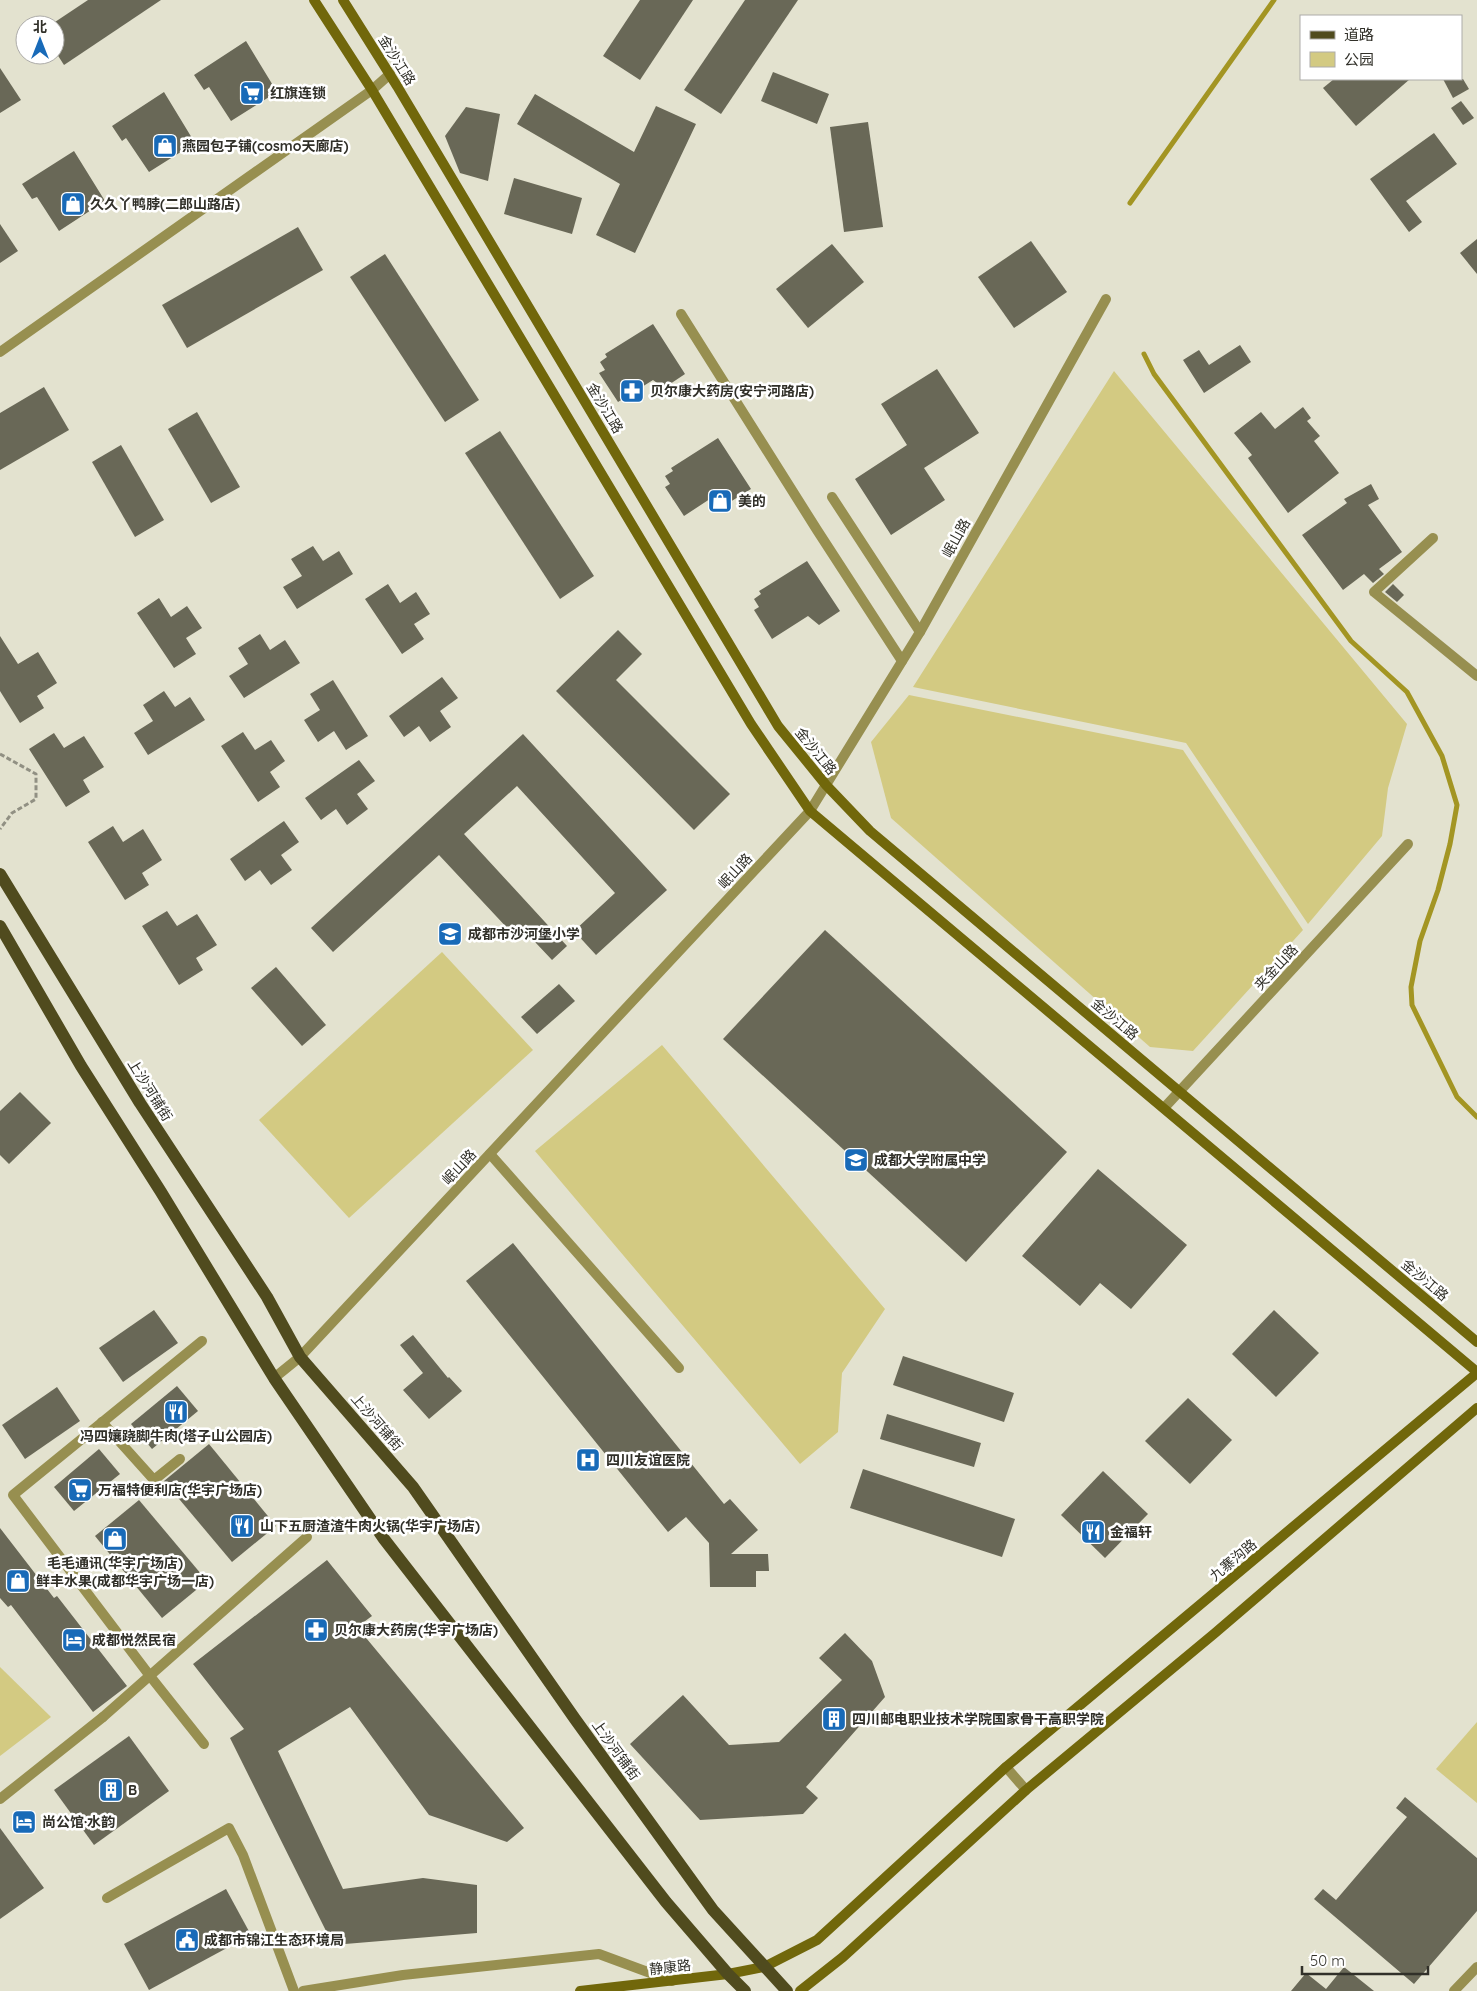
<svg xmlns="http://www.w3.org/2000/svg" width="1477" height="1991" viewBox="0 0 1477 1991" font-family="Quicksand,'Noto Sans SC',sans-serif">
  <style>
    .green { fill: #d3ca82 }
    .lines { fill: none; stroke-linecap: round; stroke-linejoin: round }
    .stream { stroke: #a39523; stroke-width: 5 }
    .building { fill: #696857 }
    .path { stroke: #919083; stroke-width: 3; stroke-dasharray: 5 2.5; stroke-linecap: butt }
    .lane { stroke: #978f50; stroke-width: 10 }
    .street { stroke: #978f50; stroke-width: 10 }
    .secondary { stroke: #71670b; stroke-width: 10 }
    .primary { stroke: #504b1e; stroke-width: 12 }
    .labels { text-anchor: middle; stroke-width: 5; stroke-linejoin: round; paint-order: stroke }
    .street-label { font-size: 14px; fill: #313029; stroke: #fff }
    .poi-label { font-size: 14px; font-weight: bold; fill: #313029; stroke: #fff; text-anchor: start }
  </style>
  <rect width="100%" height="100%" fill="#e3e2cf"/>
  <!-- green -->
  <g class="green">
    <polygon points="1114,371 1407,724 1388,788 1382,836 1308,924 1186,743 913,687"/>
    <polygon points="909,695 1183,750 1303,930 1193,1051 1150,1047 891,818 871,742"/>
    <polygon points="442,952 533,1050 349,1218 259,1120"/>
    <polygon points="662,1045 885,1309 842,1373 838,1432 800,1464 535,1151"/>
    <polygon points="0,1667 51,1717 0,1756"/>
    <polygon points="1477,1722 1477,1803 1436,1769"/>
  </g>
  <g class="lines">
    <!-- stream -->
    <g class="stream">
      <polyline points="1130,203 1274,0"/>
      <polyline points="1144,354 1154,374 1351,641 1407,692 1442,756 1457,805 1450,844 1438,890 1420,941 1411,987 1412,1005 1457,1097 1477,1117"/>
    </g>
  </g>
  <!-- building -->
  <g class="building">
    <polygon points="88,0 161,0 64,65 55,51 55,22"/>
    <polygon points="640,0 693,0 640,80 603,56"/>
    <polygon points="745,0 798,0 721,114 684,90"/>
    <polygon points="246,41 277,92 231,121 209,87 204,90 194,75"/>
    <polygon points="0,68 21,100 0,113"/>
    <polygon points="773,72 829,94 817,124 761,101"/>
    <polygon points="1334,79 1410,79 1356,126 1323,88"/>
    <polygon points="1443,79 1463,79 1469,89 1453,98"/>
    <polygon points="164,92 195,143 149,172 126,138 122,141 112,126"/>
    <polygon points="535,94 634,152 656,106 696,124 635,253 596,235 620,184 517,124"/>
    <polygon points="1461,101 1474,118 1463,125 1451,108"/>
    <polygon points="466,107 500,114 488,181 460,173 445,136"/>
    <polygon points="868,122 883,227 844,232 830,127"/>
    <polygon points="1434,133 1457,164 1406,201 1422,222 1409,232 1370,179"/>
    <polygon points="74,151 105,201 59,231 37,197 32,199 22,184"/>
    <polygon points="514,178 582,198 572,234 504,214"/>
    <polygon points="0,224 18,251 0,263"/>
    <polygon points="298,227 323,270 187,348 162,305"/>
    <polygon points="1477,239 1477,274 1460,253"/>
    <polygon points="1031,241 1067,292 1014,328 978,277"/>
    <polygon points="832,244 864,282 808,328 776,289"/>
    <polygon points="385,254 479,400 445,422 350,277"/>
    <polygon points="653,324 685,374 664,388 653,380 618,402 599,373 605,370 600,362 607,357 605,354"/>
    <polygon points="1240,345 1251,362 1204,393 1183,360 1199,350 1209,365"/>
    <polygon points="937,369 979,433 924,468 945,500 891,535 855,479 907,445 881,404"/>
    <polygon points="44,387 69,430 0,470 0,413"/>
    <polygon points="1303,407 1311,418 1307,421 1320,436 1314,441 1339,473 1288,513 1248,458 1252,455 1234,433 1261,412 1275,429"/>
    <polygon points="197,412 240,487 211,503 168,429"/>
    <polygon points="500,431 594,576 560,599 465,453"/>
    <polygon points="718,438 751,489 730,502 719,493 684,516 665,487 670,484 665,476 673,471 671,468"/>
    <polygon points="121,445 164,520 135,537 92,462"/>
    <polygon points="1371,484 1379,499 1368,505 1402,552 1379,569 1384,574 1373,583 1364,574 1343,590 1302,535 1347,503 1344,499"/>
    <polygon points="313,546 323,561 339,551 353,574 297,609 283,587 302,576 291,559"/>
    <polygon points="807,561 840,611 819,625 808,616 772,639 754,610 759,607 754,599 761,594 759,591"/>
    <polygon points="388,584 400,603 416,592 430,614 414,624 424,639 402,654 365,599"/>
    <polygon points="1393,584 1404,595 1397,602 1385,592"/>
    <polygon points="159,598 171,617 187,606 202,628 186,638 196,654 174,668 137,613"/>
    <polygon points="618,630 642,654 616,680 730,794 694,830 556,691"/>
    <polygon points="260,634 270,650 285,640 300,663 244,698 229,676 248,664 238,648"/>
    <polygon points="0,636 18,664 38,652 57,683 37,696 44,708 20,723 0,691"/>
    <polygon points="442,677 458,698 440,711 451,727 430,742 419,726 404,737 389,716"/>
    <polygon points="333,680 368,736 346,750 334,731 318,742 304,720 320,710 310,694"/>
    <polygon points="164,691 175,707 190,697 205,720 148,755 134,733 153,721 143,705"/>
    <polygon points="243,732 255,750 271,740 285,761 270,772 280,787 258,802 221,746"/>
    <polygon points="54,733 64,748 84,736 104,767 83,780 90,792 66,807 29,749"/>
    <polygon points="523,734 667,890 596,955 574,931 615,893 517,786 464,834 567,946 552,960 519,925 511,932 439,855 333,952 311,928"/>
    <polygon points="359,760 375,781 357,794 368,809 347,825 336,809 321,820 305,798"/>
    <polygon points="284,821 299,842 281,855 292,870 271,885 260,870 245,881 230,859"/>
    <polygon points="113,826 123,842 143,829 162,860 142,873 149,885 125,900 88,842"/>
    <polygon points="167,911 177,926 197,914 217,945 196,958 203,970 179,985 142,926"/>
    <polygon points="825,930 1067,1152 966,1262 723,1039"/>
    <polygon points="276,967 326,1025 302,1046 251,988"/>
    <polygon points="559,984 575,1001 537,1034 521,1017"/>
    <polygon points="20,1092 51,1123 9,1164 0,1155 0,1111"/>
    <polygon points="1098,1169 1187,1245 1131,1309 1100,1283 1080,1306 1022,1256"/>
    <polygon points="513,1243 724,1504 730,1499 758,1530 731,1554 768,1554 769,1571 756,1571 756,1587 710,1587 709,1543 686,1517 668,1532 466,1281"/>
    <polygon points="154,1310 178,1343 123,1382 99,1348"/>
    <polygon points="1274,1310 1319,1353 1276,1397 1232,1354"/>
    <polygon points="413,1335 448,1378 449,1377 462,1391 429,1419 403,1390 423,1373 400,1345"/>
    <polygon points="903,1356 1014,1393 1004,1422 893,1385"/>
    <polygon points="177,1386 198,1411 152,1449 131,1424"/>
    <polygon points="57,1387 80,1421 25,1459 2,1425"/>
    <polygon points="1188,1398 1232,1440 1190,1484 1145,1441"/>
    <polygon points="887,1414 981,1443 974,1467 880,1439"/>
    <polygon points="209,1444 276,1526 232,1562 164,1481"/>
    <polygon points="99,1449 120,1474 74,1511 54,1487"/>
    <polygon points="863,1469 1015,1519 1002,1557 850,1508"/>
    <polygon points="1103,1471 1148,1514 1105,1558 1061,1515"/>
    <polygon points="139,1500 207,1581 162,1618 95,1536"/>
    <polygon points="0,1528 54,1598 57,1596 127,1686 93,1712 11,1605 8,1607 0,1598"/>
    <polygon points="327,1560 372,1616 357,1627 524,1828 507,1842 429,1815 350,1707 278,1751 343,1889 423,1878 477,1885 477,1933 333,1945 230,1738 244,1729 193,1664"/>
    <polygon points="845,1633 872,1661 885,1697 806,1787 818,1798 803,1814 700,1820 630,1744 683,1695 729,1745 779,1742 842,1680 819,1658"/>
    <polygon points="129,1736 169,1791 94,1845 54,1790"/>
    <polygon points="1405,1797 1477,1858 1477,1911 1414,1984 1314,1899 1323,1889 1336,1900 1407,1817 1396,1808"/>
    <polygon points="0,1828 44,1888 0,1919"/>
    <polygon points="226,1889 251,1935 149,1990 124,1944"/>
    <polygon points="1344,1967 1374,1991 1291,1991 1306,1973 1326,1989"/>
  </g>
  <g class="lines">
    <!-- path -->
    <polyline class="path" points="0,754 36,774 36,799 12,813 0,829"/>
    <!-- lane -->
    <g class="lane">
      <polyline points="681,314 817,530 902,661"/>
      <polyline points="832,497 920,632"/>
      <polyline points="1433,538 1374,592 1477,676"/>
      <polyline points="1006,1767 1026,1790"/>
      <polyline points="0,1799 103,1717"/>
      <polyline points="107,1898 229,1828 243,1855 294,1991"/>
      <polyline points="1454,1991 1477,1967"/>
    </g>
    <!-- street -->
    <g class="street">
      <polyline points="0,352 372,90 390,74"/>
      <polyline points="1164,1108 1408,844"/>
      <polyline points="490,1154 679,1368"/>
      <polyline points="202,1341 13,1495 150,1676 204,1744"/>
      <polyline points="274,1378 300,1357 810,811 920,632 1106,299"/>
      <polyline points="102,1422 154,1480 180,1459"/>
      <polyline points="103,1717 307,1537"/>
      <polyline points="303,1991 403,1975 599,1954 672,1981"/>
    </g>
    <!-- secondary -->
    <g class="secondary">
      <polyline points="314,0 372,90 751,724 810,811 1477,1372"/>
      <polyline points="343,0 397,86 778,726 826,785 870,831 1477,1342"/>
      <polyline points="580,1991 728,1974 764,1967 817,1940 1006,1767 1477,1373"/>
      <polyline points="800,1991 843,1957 1026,1790 1215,1633 1477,1408"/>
    </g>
    <!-- primary -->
    <g class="primary">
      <polyline points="0,874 140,1103 267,1297 300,1357 413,1487 575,1719 713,1910 787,1991"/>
      <polyline points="0,926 81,1066 161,1192 274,1378 384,1539 666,1902 728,1974 745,1991"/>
    </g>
  </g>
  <!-- icons -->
  <defs>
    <symbol id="supermarket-square" viewBox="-11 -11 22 22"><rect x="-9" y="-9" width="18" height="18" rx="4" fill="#186ab8" stroke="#fff"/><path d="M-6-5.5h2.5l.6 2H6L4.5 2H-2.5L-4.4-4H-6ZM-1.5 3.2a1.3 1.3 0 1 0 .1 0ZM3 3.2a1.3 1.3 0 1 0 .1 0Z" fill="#fff"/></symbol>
    <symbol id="shop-square" viewBox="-11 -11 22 22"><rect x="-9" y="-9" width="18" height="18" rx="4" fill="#186ab8" stroke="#fff"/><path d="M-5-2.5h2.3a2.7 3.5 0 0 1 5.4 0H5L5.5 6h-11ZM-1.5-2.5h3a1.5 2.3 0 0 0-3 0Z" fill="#fff"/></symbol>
    <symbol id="pharmacy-square" viewBox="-11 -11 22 22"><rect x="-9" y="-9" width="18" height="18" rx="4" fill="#186ab8" stroke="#fff"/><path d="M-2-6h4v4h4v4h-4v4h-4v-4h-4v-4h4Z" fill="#fff"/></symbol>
    <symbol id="school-square" viewBox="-11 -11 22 22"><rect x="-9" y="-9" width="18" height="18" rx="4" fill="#186ab8" stroke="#fff"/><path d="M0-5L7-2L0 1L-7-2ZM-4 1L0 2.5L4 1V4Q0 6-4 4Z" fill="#fff"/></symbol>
    <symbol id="restaurant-square" viewBox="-11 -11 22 22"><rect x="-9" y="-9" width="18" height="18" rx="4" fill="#186ab8" stroke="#fff"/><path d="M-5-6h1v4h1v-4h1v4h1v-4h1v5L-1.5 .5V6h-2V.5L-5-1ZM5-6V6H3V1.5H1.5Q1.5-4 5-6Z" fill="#fff"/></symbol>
    <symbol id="hospital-square" viewBox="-11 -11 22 22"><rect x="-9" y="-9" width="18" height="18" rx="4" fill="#186ab8" stroke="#fff"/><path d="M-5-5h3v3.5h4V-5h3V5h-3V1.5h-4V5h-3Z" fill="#fff"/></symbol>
    <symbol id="hotel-square" viewBox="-11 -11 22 22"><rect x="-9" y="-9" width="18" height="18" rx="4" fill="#186ab8" stroke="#fff"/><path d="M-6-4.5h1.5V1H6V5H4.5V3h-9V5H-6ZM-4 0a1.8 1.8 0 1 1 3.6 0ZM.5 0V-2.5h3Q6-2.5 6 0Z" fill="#fff"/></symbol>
    <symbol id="building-square" viewBox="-11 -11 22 22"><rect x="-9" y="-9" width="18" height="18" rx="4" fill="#186ab8" stroke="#fff"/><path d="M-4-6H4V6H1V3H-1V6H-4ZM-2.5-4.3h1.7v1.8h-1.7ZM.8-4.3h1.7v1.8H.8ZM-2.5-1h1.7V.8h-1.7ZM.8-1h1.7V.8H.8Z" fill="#fff"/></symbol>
    <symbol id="civic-square" viewBox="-11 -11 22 22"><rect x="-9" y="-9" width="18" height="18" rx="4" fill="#186ab8" stroke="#fff"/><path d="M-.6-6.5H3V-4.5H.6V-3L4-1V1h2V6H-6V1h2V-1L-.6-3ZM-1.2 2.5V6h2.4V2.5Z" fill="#fff"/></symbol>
  </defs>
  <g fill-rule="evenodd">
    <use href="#supermarket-square" x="238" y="79" width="28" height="28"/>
    <use href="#shop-square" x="151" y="132" width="28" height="28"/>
    <use href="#shop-square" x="59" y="190" width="28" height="28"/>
    <use href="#pharmacy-square" x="618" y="377" width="28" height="28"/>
    <use href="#shop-square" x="706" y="487" width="28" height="28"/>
    <use href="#school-square" x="436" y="920" width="28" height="28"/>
    <use href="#school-square" x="842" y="1146" width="28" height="28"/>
    <use href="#restaurant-square" x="162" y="1398" width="28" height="28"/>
    <use href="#hospital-square" x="574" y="1446" width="28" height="28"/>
    <use href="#supermarket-square" x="66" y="1476" width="28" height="28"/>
    <use href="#restaurant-square" x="228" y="1512" width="28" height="28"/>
    <use href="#restaurant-square" x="1079" y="1518" width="28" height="28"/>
    <use href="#shop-square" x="101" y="1525" width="28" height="28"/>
    <use href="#shop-square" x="4" y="1567" width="28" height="28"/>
    <use href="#pharmacy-square" x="302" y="1616" width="28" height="28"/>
    <use href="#hotel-square" x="60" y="1626" width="28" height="28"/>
    <use href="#building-square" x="820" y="1705" width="28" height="28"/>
    <use href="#building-square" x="97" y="1776" width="28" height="28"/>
    <use href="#hotel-square" x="10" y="1808" width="28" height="28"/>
    <use href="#civic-square" x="173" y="1926" width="28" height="28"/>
  </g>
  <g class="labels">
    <!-- street labels -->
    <g class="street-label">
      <text transform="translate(397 60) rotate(58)" y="5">金沙江路</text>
      <text transform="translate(605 408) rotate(59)" y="5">金沙江路</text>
      <text transform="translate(956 538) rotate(-61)" y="5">岷山路</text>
      <text transform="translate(816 751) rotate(51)" y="5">金沙江路</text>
      <text transform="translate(735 871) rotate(-47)" y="5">岷山路</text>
      <text transform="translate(1276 967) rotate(-47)" y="5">夹金山路</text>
      <text transform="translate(1115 1019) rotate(40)" y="5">金沙江路</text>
      <text transform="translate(150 1090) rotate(58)" y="5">上沙河铺街</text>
      <text transform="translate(459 1167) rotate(-47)" y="5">岷山路</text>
      <text transform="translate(1425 1280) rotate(40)" y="5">金沙江路</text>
      <text transform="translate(377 1422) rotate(49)" y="5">上沙河铺街</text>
      <text transform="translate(1233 1560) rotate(-40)" y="5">九寨沟路</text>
      <text transform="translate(616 1750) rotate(54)" y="5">上沙河铺街</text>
      <text transform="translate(670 1967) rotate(-6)" y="5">静康路</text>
    </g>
    <!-- poi labels -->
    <g class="poi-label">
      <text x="270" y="98">红旗连锁</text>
      <text x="182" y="151">燕园包子铺(cosmo天廊店)</text>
      <text x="90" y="209">久久丫鸭脖(二郎山路店)</text>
      <text x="650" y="396">贝尔康大药房(安宁河路店)</text>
      <text x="738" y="506">美的</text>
      <text x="468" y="939">成都市沙河堡小学</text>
      <text x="874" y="1165">成都大学附属中学</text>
      <text x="176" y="1441" text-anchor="middle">冯四孃跷脚牛肉(塔子山公园店)</text>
      <text x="606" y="1465">四川友谊医院</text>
      <text x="98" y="1495">万福特便利店(华宇广场店)</text>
      <text x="260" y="1531">山下五厨渣渣牛肉火锅(华宇广场店)</text>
      <text x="1110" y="1537">金福轩</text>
      <text x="115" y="1568" text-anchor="middle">毛毛通讯(华宇广场店)</text>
      <text x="36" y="1586">鲜丰水果(成都华宇广场一店)</text>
      <text x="334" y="1635">贝尔康大药房(华宇广场店)</text>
      <text x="92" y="1645">成都悦然民宿</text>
      <text x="852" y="1724">四川邮电职业技术学院国家骨干高职学院</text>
      <text x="128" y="1795">B</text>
      <text x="42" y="1827">尚公馆·水韵</text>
      <text x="204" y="1945">成都市锦江生态环境局</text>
    </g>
  </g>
  <!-- legend -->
  <rect x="1300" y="15" width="162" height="65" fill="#ffffff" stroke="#adaca9"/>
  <rect x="1310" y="31" width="25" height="8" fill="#504b1e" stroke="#adaca9"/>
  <text x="1344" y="40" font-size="15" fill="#313029">道路</text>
  <rect x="1310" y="52" width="25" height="15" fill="#d3ca82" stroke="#adaca9"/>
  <text x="1344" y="65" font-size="15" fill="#313029">公园</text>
  <!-- north arrow -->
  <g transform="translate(40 40)"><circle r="24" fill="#ffffff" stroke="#adaca9"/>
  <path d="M0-4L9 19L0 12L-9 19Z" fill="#186ab8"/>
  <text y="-8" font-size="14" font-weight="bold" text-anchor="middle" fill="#313029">北</text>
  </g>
  <!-- scale -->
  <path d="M1302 1966v8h126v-8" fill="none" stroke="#313029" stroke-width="2.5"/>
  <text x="1310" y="1966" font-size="15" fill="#313029" stroke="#ffffff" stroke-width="4" paint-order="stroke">50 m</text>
</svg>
